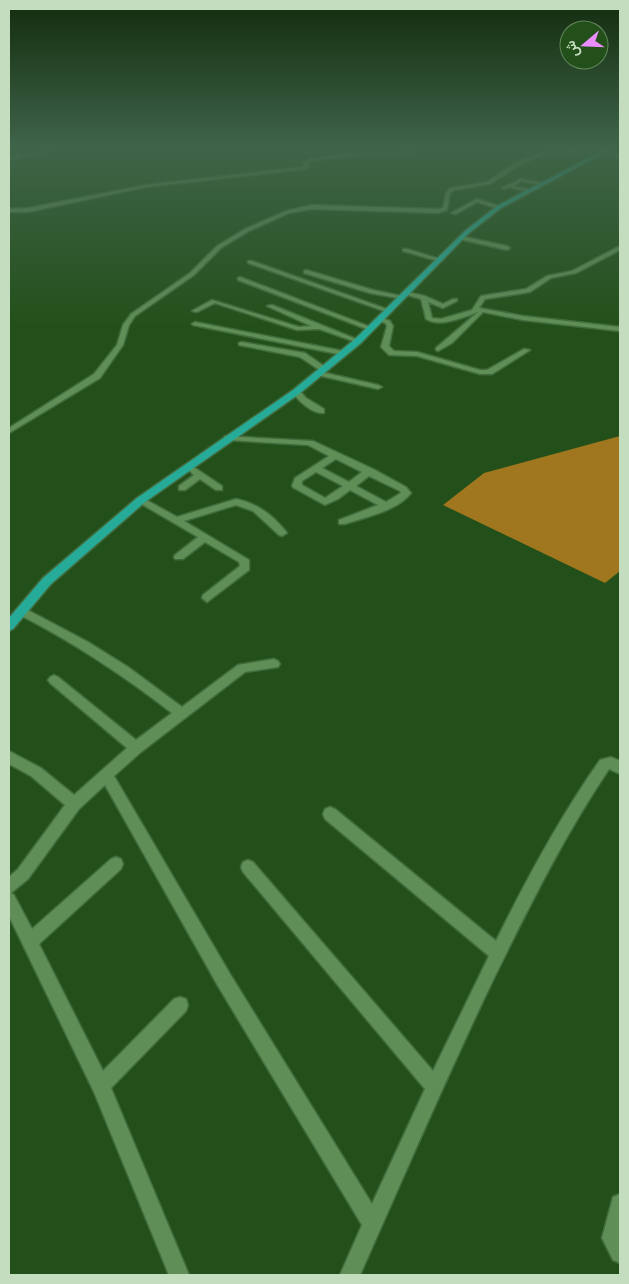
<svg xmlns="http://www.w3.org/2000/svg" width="629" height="1284" viewBox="0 0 629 1284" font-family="Overpass,Vazirmatn,sans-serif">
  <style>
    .forest { fill: #a0761e }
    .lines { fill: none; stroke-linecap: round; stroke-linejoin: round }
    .minor-casing { stroke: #426b3d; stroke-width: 3 }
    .major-casing { stroke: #426b3d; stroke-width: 3 }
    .minor { fill: #5f8e56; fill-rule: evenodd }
    .major { fill: #27ab99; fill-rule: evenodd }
  </style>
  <rect width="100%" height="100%" fill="#23501a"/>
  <!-- forest -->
  <polygon class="forest" points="620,436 620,571 605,583 443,505 484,473"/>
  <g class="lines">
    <defs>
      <g id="minor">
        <polygon points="15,146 20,146 17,149 21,155 59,146 68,146 9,160 9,158 18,156 13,149"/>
        <polygon points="425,146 434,146 406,153 349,156 310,161 308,162 309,167 305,169 146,187 28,212 9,212 9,209 28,208 146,185 304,167 304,162 309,159 349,154 406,151"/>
        <polygon points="608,149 610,150 607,151 620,156 620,158 603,151 546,153 518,166 490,184 454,190 450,193 447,210 438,213 312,209 289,213 249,231 221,248 194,275 135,316 129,325 123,345 100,378 9,433 9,428 94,374 117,345 123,325 131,314 190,273 217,246 245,229 286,211 312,205 438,209 443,208 446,193 450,188 487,182 514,164 544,151"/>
        <polygon points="521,179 542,183 544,184 542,185 522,181 513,186 532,190 530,192 509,187 504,189 502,188"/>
        <polygon points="477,199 502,207 499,209 477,202 456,214 451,213"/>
        <polygon points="461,236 507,246 510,248 507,250 459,239"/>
        <path d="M620 246V250L576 273 551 278 530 292 485 299 479 308 523 316 620 327V331L523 320 483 312 452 343 438 351 436 350V348L478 312C464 317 440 328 426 319L421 299 404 294 407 292 425 296 443 304 453 299H457V301L443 308 428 302 432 318 441 319 472 310 481 296 526 289 547 276 572 271Z"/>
        <polygon points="403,249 407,249 443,260 438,261 403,251"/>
        <polygon points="248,261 252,261 392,311 387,312 248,263"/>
        <polygon points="306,270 373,290 406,297 403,299 370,293 304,273 304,271"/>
        <polygon points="240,277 373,328 374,329 369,330 238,280 238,278"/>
        <polygon points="212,300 299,327 311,326 267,306 272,305 361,341 356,342 319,329 297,330 215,303 197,312 192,311"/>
        <polygon points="380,317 390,321 393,326 389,346 394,351 417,352 480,370 487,370 524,349 530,350 492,374 480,374 417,356 389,355 381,347 387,326 385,323 378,320 378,318"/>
        <polygon points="195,322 343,351 347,353 343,355 193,325 192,324"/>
        <polygon points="241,342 305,353 328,369 321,371 300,357 239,345 239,343"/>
        <polygon points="317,371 378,385 382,387 378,389 317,375"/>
        <path d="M293 390H299L306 398 324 409V413C312 414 299 401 292 392Z"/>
        <path d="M225 436 313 441 373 469 406 487 411 493C397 511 366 517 345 524H339V520L378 505 350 490 338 499 325 505 294 488 292 486 295 478 329 456 308 445 228 440 224 438ZM336 459 362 472 349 482 322 468ZM316 472 343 486 325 498 302 485V481ZM369 476 400 491 401 493 386 502 356 486Z"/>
        <polygon points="189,464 222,486 222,490 216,490 200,479 185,490 179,490 179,486 194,475 185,467"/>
        <path d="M141 497 177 517 236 499C257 503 274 516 287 533L282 536 279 535 253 511 236 505 184 521 249 560V570L207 602 202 598 203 595 240 566 239 562 205 542 183 559H175L174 557 175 555 198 537 138 502V498Z"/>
        <path d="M22 607 88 642 128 667 182 707 238 665 274 659 278 661 280 664 278 667 245 672 141 752 114 776 230 974 372 1204 425 1089 243 872 241 867 243 862 248 860 253 862 433 1071 489 956 325 819 323 814 325 809 330 807 335 809 496 941C527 878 560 817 600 760L611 757 620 761V774L609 769C564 836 529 907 494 978 447 1076 404 1176 360 1275H340L362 1225 218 986 105 785 79 809 28 879 11 893 14 895 32 929 111 859 116 857 121 859 123 864 121 869 39 944 103 1071 174 999 180 997 186 999 188 1005 186 1011 111 1088 189 1275H169L94 1092 9 916V877L18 869 65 805 31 776 9 764V751L41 768 74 795 127 748 50 683 48 680 50 677 54 675 58 677 136 740 172 713C124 676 73 642 18 614L17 611 18 608Z"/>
        <polygon points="620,1194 620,1263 613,1260 602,1238 613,1197"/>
      </g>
      <polygon id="major" points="611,146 617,146 501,208 469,233 361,343 299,394 145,502 51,584 13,629 9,631 9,618 43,578 137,498 293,390 355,339 465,231 497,206"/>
    </defs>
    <!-- minor casing -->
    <use href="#minor" class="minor-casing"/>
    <!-- major casing -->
    <use href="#major" class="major-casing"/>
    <!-- minor -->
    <use href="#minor" class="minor"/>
    <!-- major -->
    <use href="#major" class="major"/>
  </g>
  <!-- sky -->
  <linearGradient id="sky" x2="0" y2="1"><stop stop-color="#132c0e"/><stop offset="0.45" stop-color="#3f6449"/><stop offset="1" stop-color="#3f6449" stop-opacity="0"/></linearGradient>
  <rect width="629" height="326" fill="url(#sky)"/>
  <!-- border -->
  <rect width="629" height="1284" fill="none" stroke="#c4ddbf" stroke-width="20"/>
  <!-- north arrow -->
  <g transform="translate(584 45) rotate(251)"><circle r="24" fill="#23501a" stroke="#63885c"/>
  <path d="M0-4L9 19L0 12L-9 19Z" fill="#ea8dfd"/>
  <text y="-8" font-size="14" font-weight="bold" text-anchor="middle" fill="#c4ddbf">ش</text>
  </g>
</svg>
